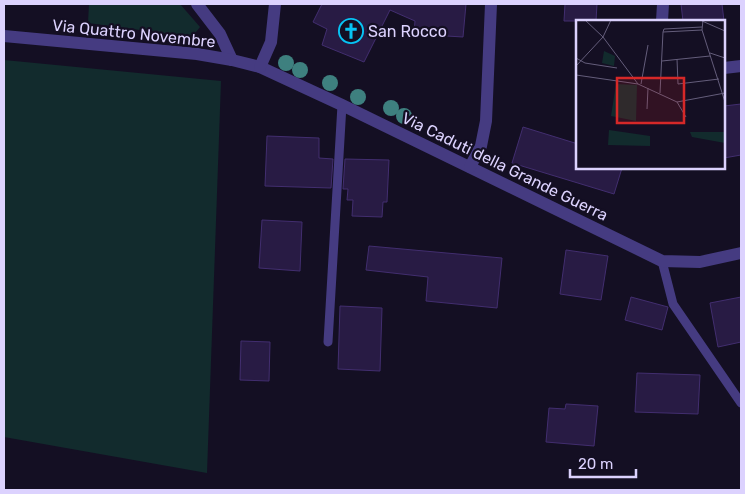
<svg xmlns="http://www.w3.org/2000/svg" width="745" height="494" viewBox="0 0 745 494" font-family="Rubik,sans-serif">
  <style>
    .green { fill: #122b2d }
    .building { fill: #281b44; stroke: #422e6f }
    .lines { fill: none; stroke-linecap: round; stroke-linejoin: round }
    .lane { stroke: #453b81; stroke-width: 9 }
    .street { stroke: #453b81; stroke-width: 12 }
    .tree { fill: #3e807f }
    .labels { text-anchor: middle; stroke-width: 4.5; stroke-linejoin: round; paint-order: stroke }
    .poi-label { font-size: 16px; fill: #dcd2fe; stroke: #140f23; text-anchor: start }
    .street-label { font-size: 16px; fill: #dcd2fe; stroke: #140f23 }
    .inset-road { fill: none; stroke: #645d7b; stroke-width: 1 }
    .view { fill: #d62828; fill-opacity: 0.15; stroke: #d62828; stroke-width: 2.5 }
    .inset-edge { fill: none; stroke: #dcd2fe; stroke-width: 2.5 }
  </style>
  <rect width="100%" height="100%" fill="#140f23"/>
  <!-- green -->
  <g class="green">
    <polygon points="89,4 180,4 200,27 192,37 88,23"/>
    <polygon points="4,60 221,81 207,473 4,437"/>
  </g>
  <!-- building -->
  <g class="building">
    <polygon points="322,4 466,4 463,37 414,34 415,21 390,10 364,62 322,45 327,29 313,22"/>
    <polygon points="565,4 597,4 596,21 564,21"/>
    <polygon points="681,4 722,4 724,21 683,21"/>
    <polygon points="741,104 741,155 724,158 724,106"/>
    <polygon points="523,127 578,144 578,168 622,168 614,194 512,163"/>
    <polygon points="267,136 319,138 319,158 333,159 331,188 265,186"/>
    <polygon points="345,159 389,160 387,202 383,202 382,217 352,216 353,200 347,200 348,189 343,189"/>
    <polygon points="262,220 302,222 300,271 259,268"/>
    <polygon points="369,246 502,258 497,308 426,301 428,277 366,270"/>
    <polygon points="566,250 608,256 601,300 560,294"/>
    <polygon points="631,297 668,307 662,330 625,320"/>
    <polygon points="741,297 741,342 718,347 710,303"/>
    <polygon points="340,306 382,308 380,371 338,369"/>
    <polygon points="241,341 270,342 269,381 240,380"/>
    <polygon points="637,373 700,375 698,414 635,412"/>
    <polygon points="566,404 598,406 594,446 546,442 549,408 565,409"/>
  </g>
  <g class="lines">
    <!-- lane -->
    <g class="lane">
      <polyline points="662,261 673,304 741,403"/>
      <polyline points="328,342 342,105"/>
    </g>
    <!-- street -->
    <g class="street">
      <polyline points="197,4 220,34 232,60"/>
      <polyline points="662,21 663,4"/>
      <polyline points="4,36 197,54 232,60 260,67 342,105 662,261 700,262 741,253"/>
      <polyline points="260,67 271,42 275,4"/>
      <polyline points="724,68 741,66"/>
      <polyline points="470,167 481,146 486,121 491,4"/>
    </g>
  </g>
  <!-- trees -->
  <g class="tree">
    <circle cx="286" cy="63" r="8"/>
    <circle cx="300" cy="70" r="8"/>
    <circle cx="330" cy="83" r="8"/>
    <circle cx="358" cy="97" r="8"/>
    <circle cx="391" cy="108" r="8"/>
    <circle cx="404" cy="116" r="8"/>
  </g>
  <!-- icons -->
  <defs>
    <symbol id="church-ring" viewBox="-11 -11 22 22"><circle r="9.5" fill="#140f23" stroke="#07c4f4" stroke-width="1.5"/><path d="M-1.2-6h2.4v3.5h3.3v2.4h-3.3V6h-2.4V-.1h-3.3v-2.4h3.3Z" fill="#07c4f4"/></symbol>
  </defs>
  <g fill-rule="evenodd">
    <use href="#church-ring" x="337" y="17" width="28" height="28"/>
  </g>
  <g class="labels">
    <!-- poi labels -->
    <g class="poi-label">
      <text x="368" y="37">San Rocco</text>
    </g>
    <!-- street labels -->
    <g class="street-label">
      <text transform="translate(134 33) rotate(6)" y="6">Via Quattro Novembre</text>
      <text transform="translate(505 166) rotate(26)" y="6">Via Caduti della Grande Guerra</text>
    </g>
  </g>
  <!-- overview -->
  <g transform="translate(576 20)">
    <rect width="149" height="149" fill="#140f23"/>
    <path d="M28 31 39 36 38 46 26 43ZM40 64 61 65 60 101 35 96ZM33 110 74 116V126L32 125ZM114 112H149V123L116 117Z" fill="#122b2d"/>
    <path class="inset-road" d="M9 0 27 17 62 64M127 0 126 10 149 82M126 1 149 11M87 12 88 9 126 7M87 12 126 10M134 33 149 38M0 38 9 43 41 48M101 39 102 64 143 59M86 41 134 36M0 46 27 17 35 0M0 55 62 64 101 82 149 73M65 64 72 25M84 73 87 12M101 82 110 97M71 89 72 68"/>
    <path class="view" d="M41 58H108V103H41Z"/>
    <rect width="149" height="149" class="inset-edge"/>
  </g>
  <!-- border -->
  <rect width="745" height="494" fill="none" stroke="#dcd2fe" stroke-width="10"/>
  <!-- scale -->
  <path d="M570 469v8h66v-8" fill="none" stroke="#dcd2fe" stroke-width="2.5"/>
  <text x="578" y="469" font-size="15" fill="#dcd2fe" stroke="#140f23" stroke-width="4" paint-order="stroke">20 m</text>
</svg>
